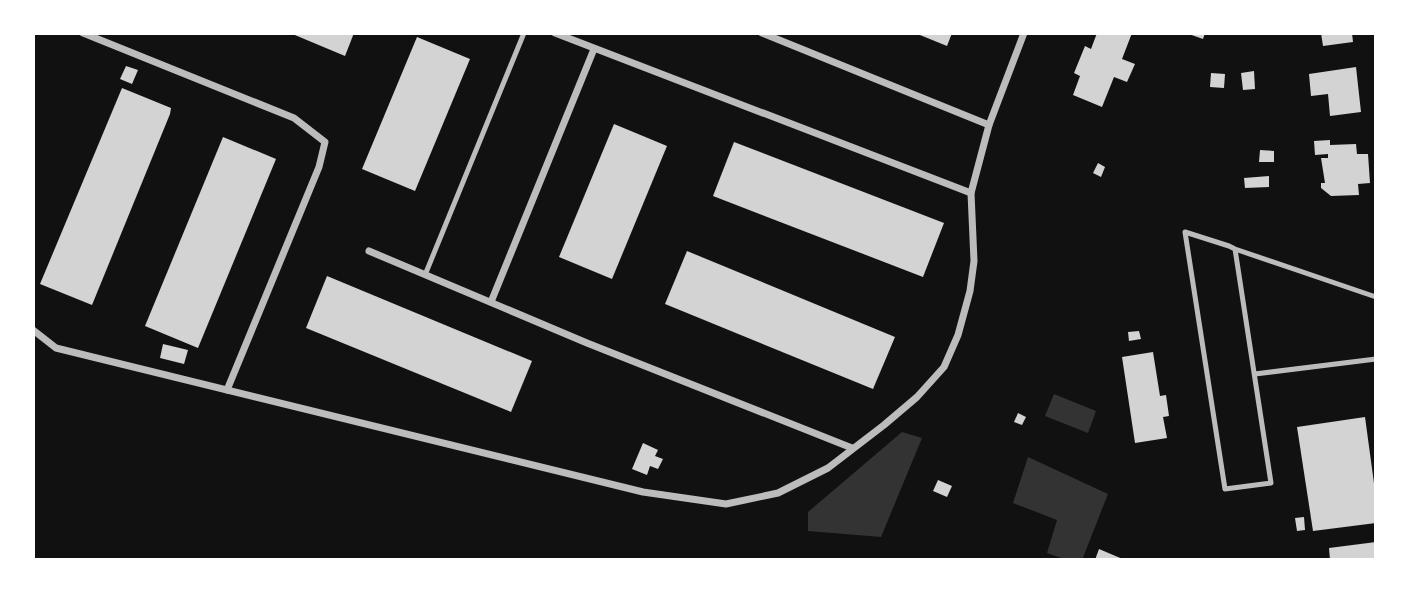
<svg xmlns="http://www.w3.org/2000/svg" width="1409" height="593" viewBox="0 0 1409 593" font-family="'Fira Sans',sans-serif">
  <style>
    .water { fill: #333 }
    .building { fill: #d3d3d3 }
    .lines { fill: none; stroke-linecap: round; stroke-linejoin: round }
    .service { stroke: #bcbcbc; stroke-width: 5 }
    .minor { stroke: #bcbcbc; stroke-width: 7 }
  </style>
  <rect width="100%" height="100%" fill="#111"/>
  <!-- water -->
  <g class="water">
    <polygon points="1054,394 1096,411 1088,433 1045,416"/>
    <polygon points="902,432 922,438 881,537 808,531 808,512"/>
    <polygon points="1028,457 1108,494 1082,560 1067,560 1047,553 1057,520 1013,503"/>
  </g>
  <!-- building -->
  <g class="building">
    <polygon points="290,33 354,33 345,56"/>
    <polygon points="915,33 952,33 947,46"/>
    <polygon points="1097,33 1132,33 1122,59 1135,64 1127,82 1114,77 1102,107 1073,95 1080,76 1074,73 1085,46 1091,49"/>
    <polygon points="1186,33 1205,33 1203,39"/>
    <polygon points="1321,33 1352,33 1353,42 1323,46"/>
    <polygon points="417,37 470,59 415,191 362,169"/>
    <polygon points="126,66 138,70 132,84 120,79"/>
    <polygon points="1356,67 1361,112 1330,116 1328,94 1311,96 1309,74"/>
    <polygon points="1254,71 1255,89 1243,90 1241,73"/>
    <polygon points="1211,73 1225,74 1224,88 1210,87"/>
    <polygon points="122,88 171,108 170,114 92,305 40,284"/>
    <polygon points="614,124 667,146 612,279 559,257"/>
    <polygon points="223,137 276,159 198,348 145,326"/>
    <polygon points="1330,140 1330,145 1356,144 1357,154 1368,154 1370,183 1358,184 1359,195 1331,196 1321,188 1321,183 1325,183 1321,158 1328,158 1328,154 1315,155 1314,141"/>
    <polygon points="734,142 944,223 923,277 713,196"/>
    <polygon points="1260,150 1274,151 1274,162 1259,162"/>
    <polygon points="1098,163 1105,167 1101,177 1093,173"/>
    <polygon points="1269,176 1269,187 1245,188 1244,178"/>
    <polygon points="687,251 895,337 873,389 665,304"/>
    <polygon points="327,276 532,361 511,412 306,328"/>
    <polygon points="1139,331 1141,339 1129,341 1128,332"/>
    <polygon points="163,344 188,350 184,364 160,358"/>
    <polygon points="1153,352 1160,396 1166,395 1169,416 1163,417 1167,438 1135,443 1122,357"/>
    <polygon points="1018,413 1026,417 1022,425 1014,422"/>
    <polygon points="1365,417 1376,498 1376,523 1313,531 1297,427"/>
    <polygon points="643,443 658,450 655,456 663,459 658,469 650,466 647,475 632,469"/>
    <polygon points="938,480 952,486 947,497 933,491"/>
    <polygon points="1304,517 1305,530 1297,531 1295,518"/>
    <polygon points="1376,542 1376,560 1330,560 1329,548"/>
    <polygon points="1099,549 1125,560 1095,560"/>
  </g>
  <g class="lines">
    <!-- service -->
    <g class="service">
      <polyline points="1235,249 1271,483 1225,489 1185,232 1229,246 1235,249 1376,297"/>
      <polyline points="425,275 524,33"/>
      <polyline points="1255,374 1376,359"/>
    </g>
    <!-- minor -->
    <g class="minor">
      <polyline points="83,33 294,118 325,142 319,167 227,390"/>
      <polyline points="555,33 971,193"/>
      <polyline points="762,33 989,125"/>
      <polyline points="369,251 587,343 852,448"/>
      <polyline points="491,302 594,49"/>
      <polyline points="33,330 56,348 643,492 726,504 778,493 828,468 884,425 917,397 944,367 958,335 970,291 974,261 971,193 989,125 1024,33"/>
    </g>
  </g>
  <!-- border -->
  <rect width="1409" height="593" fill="none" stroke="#ffffff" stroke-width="70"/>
</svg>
